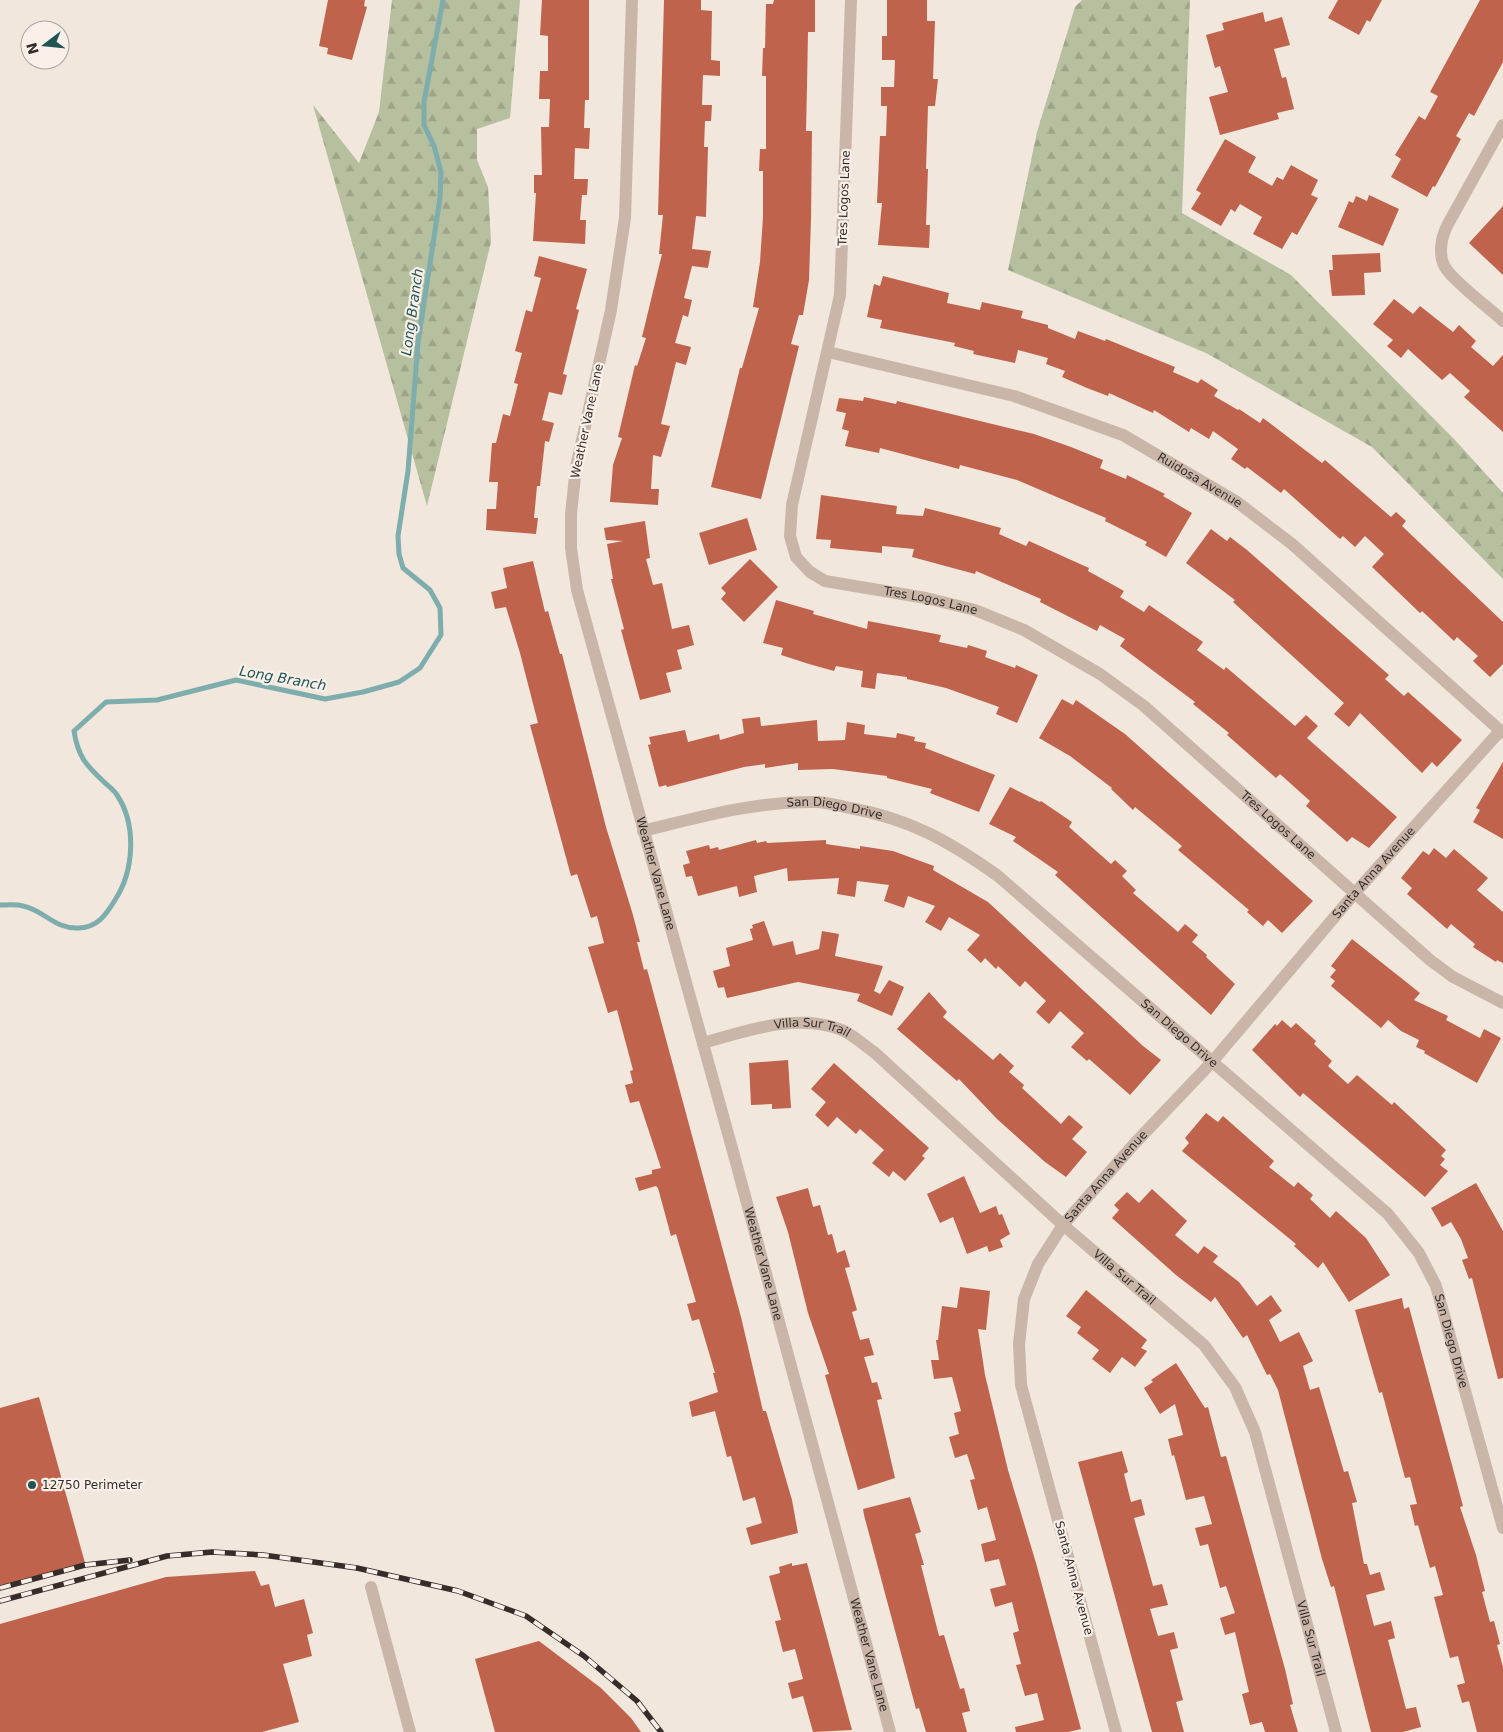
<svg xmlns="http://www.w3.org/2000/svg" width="1503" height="1732" viewBox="0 0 1503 1732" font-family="'DejaVu Sans',sans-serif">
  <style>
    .forest { fill: url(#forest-firs) }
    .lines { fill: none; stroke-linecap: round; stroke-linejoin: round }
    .stream { stroke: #7dadac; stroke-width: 5 }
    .building { fill: #c0634c }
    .minor { stroke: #c9b6a9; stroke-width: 12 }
    .rail-casing { stroke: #362c29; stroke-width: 5.5 }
    .rail { stroke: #f9f1e9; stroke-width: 4; stroke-dasharray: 11; stroke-linecap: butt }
    .poi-dot { fill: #205556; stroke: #f9f1e9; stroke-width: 2 }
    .labels { text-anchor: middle; stroke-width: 4.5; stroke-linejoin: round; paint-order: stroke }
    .street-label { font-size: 12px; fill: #362c29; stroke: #f9f1e9 }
    .poi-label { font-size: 12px; fill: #362c29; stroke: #f9f1e9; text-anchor: start }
    .water-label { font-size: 14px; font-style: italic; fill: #205556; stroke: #f9f1e9 }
  </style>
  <defs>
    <pattern id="forest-firs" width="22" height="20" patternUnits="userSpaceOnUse" patternTransform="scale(1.25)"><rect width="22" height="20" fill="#b6bf9e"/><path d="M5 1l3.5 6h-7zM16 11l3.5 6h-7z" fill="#9da488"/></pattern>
  </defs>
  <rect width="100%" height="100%" fill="#f1e7dd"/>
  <!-- forest -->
  <g class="forest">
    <polygon points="392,0 520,0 510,118 477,129 477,160 488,187 491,242 427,506 313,105 359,163 379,112"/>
    <polygon points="1082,0 1190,0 1182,213 1291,275 1455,440 1503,493 1503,579 1372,447 1206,353 1008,270 1037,132 1075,7"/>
  </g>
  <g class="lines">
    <!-- stream -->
    <path class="stream" d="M0 905C7 905 16 904 23 906 44 910 54 929 78 928 97 928 106 915 115 900 134 871 137 825 117 795 114 790 108 786 104 782 86 765 78 757 74 731L106 702 157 700 236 680 325 699 363 692 399 682 420 668 441 635 440 608 430 590 403 568 399 554 398 536 408 471 418 342 440 198 441 172 434 146 424 125V102L443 0"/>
  </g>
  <!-- building -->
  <g class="building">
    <polygon points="328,0 365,0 364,6 367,7 352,60 327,54 328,48 319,46"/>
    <polygon points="542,0 589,0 589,100 585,100 584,128 590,128 589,149 575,148 574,179 588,179 587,195 582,195 580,220 586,220 585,244 533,241 536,193 534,193 534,175 542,175 541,127 549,127 550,99 539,99 540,71 548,71 548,36 540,35"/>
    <polygon points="664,0 701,0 701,10 712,11 711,60 720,61 720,76 703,75 702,105 712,105 711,121 705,121 704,147 708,147 706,217 696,216 692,249 711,251 708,268 692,266 684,298 692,300 688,317 683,315 675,343 691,347 686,365 676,362 661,424 670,426 661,457 653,455 651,489 659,489 658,505 610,502 613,465 622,438 618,437 635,365 637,366 646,338 642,337 662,254 659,254 663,215 658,215"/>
    <polygon points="774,0 815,0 815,32 808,32 807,86 806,131 812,131 811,219 809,280 803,315 799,315 791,344 799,346 761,499 711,487 740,368 742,368 759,308 753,307 760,262 763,217 763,171 759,171 760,149 766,149 766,76 762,76 763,48 765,48 766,4 773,4"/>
    <polygon points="887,0 927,0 927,21 935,21 933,79 938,79 935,106 928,106 926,169 928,169 926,225 930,225 929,248 878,245 882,203 877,203 880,136 886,136 887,106 881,106 881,87 894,87 895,60 882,60 882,36 887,36"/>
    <polygon points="1338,0 1382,0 1370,22 1367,20 1359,35 1328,18"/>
    <polygon points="1480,0 1503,0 1503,62 1474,116 1469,113 1456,136 1461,139 1435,187 1433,186 1427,197 1391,177 1401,159 1395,155 1419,116 1425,120 1438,96 1430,92"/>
    <polygon points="1263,12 1265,22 1282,17 1290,45 1274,49 1282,78 1286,77 1294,109 1277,113 1279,119 1220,135 1209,97 1228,92 1220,66 1215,68 1206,35 1224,30 1222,23"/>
    <polygon points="1225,139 1256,157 1248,172 1272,186 1277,177 1283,180 1291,165 1318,180 1311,195 1318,198 1297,235 1292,232 1282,249 1253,234 1262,217 1240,204 1235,212 1231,209 1221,226 1191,209 1201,193 1196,190"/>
    <polygon points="1369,195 1399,209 1383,246 1338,227 1349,201 1353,203 1356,196 1367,201"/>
    <polygon points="1503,206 1503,275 1469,243"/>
    <polygon points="1380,253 1381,272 1364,273 1365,295 1332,296 1329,270 1333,270 1332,255"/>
    <polygon points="539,256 587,269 576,309 579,310 563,374 567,375 562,395 549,392 542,420 554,423 549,442 545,441 540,486 537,486 534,518 538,518 536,534 486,530 487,509 496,509 498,482 489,482 492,443 496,443 503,414 510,416 518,384 514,383 522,353 515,351 526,310 532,312 541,278 534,276"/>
    <polygon points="883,276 949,293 947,303 980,310 982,302 1023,311 1021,318 1048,325 1048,328 1075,339 1078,331 1105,341 1106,339 1175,367 1173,372 1198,383 1201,379 1218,390 1214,396 1238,410 1239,409 1260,423 1263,418 1322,463 1325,460 1391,517 1396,512 1406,521 1402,526 1503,622 1503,664 1490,677 1473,661 1478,656 1457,637 1454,641 1422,611 1420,613 1372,567 1384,554 1365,536 1355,547 1343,536 1340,539 1284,489 1281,493 1247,467 1245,469 1231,459 1238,449 1213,431 1209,439 1191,428 1189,432 1154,410 1153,413 1109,393 1108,396 1087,388 1062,377 1065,371 1046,364 1048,358 1018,350 1015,363 973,354 974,351 954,346 955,343 880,328 882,320 867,317 874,284 880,286"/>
    <polygon points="1394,299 1413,314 1420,306 1453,332 1459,325 1476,341 1471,347 1493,366 1503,355 1503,432 1464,397 1470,391 1450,373 1442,380 1408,349 1401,358 1387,346 1393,340 1373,324"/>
    <polygon points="864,397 896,404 897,401 943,412 1034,434 1071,447 1103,460 1100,468 1126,479 1127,475 1165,494 1163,496 1192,513 1166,557 1145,545 1147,542 1105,521 1106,518 1017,480 960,465 959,469 880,448 879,453 845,446 849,431 842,429 846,413 836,411 839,398 863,401"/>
    <polygon points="821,495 897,506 896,514 923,516 925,508 965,518 1001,528 999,534 1026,546 1029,541 1089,568 1088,571 1124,591 1120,597 1144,612 1149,605 1203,642 1197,650 1224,670 1226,667 1295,726 1306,715 1318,726 1307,738 1397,817 1369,848 1352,837 1347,842 1306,806 1310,801 1280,774 1276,778 1227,735 1229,733 1193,704 1195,702 1120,646 1125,639 1100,625 1097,631 1040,602 1041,599 976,571 975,574 912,557 914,549 882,546 882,553 830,548 831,540 816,539"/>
    <polygon points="747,518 757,550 709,565 699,533"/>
    <polygon points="645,521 650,558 646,559 653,585 662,583 672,629 689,625 694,645 677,650 682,669 666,673 671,692 640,700 621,630 624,629 611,579 613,579 607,544 623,541 606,540 604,528"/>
    <polygon points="1211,529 1227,541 1230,537 1247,550 1389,675 1385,679 1404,696 1408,692 1462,740 1437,767 1432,762 1422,773 1360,713 1349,727 1334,714 1344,703 1233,602 1235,600 1186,563"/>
    <polygon points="750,559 778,587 744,622 721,599 726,593 721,588"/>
    <polygon points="533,561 545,612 548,611 560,654 562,654 606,827 633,915 640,942 637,942 644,970 647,969 741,1317 763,1411 766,1411 792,1500 798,1533 751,1545 746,1528 762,1523 755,1497 743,1501 731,1456 727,1457 715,1411 692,1417 689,1402 718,1392 713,1373 715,1373 699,1319 692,1321 687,1304 696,1302 676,1234 671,1236 658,1188 656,1186 639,1191 635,1178 652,1174 652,1170 661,1168 639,1101 630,1103 625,1085 633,1083 630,1071 633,1070 617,1010 608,1013 588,947 604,943 597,916 591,918 577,874 571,876 530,725 538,723 520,653 506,607 495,609 491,592 507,588 503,568"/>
    <polygon points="776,600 814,611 813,614 867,629 868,621 941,635 939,642 967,648 968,645 987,651 985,657 1015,668 1016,665 1038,675 1017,723 996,714 999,707 946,688 907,679 907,677 877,673 875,689 861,687 863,671 836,666 834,671 809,664 781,655 783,648 763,643"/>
    <polygon points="1062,699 1073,705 1076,700 1125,734 1313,901 1282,933 1268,920 1263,926 1247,912 1249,910 1178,850 1182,846 1135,807 1133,810 1111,789 1112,788 1070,756 1039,738"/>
    <polygon points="760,717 761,726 817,720 818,741 845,740 847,722 865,725 864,734 896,738 897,733 915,737 914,741 926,743 925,748 995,775 979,812 930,793 932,789 887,778 887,776 833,769 798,770 798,763 765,768 765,764 744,767 667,787 666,785 659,787 648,745 651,744 649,737 685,730 688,742 719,734 720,740 744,733 742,719"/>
    <polygon points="1503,762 1503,839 1473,822 1480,810 1476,808"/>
    <polygon points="1010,787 1040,802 1041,801 1072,822 1069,827 1111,864 1115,860 1127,871 1122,876 1136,890 1133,893 1178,932 1185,924 1198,935 1192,942 1207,955 1206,957 1235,984 1211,1015 1055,875 1058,872 1013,841 1016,837 989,824"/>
    <polygon points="756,840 757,843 766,841 767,843 826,840 826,844 860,849 860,846 893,851 934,866 933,870 988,902 1143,1046 1161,1060 1130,1095 1089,1059 1087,1061 1071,1047 1084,1033 1060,1011 1049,1024 1036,1012 1046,1001 1025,981 1020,987 998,966 996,969 985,958 981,963 967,950 980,935 949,917 941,931 925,922 935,906 908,896 904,908 884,901 889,885 857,881 855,897 837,894 839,878 788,881 787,868 754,876 757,892 739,897 737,886 698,896 692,876 686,877 683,865 690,863 686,851 709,845 710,849 718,847 719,850"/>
    <polygon points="1434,848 1446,858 1454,849 1488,878 1477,890 1503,912 1503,963 1497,960 1496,962 1473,947 1475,944 1451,924 1447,929 1407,894 1412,888 1401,878 1423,851 1429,855"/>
    <polygon points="764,921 773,946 793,941 796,955 819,949 822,931 839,934 835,956 883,966 874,991 880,994 889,980 904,987 892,1016 857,1001 860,994 798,982 727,998 724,987 718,988 713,971 730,966 726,948 753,940 750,929 753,928 752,925"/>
    <polygon points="1352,939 1420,993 1414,1000 1448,1016 1446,1020 1480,1038 1484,1029 1501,1038 1477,1083 1424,1053 1425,1051 1416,1047 1419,1040 1401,1031 1388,1020 1381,1028 1331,986 1335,981 1330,977 1336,970 1331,966"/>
    <polygon points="929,992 947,1012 943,1017 993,1060 1000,1053 1014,1066 1009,1072 1024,1085 1022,1088 1061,1124 1069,1115 1083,1127 1072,1139 1087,1152 1066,1177 1045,1162 997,1119 959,1079 957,1081 897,1029"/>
    <polygon points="1282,1020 1291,1028 1296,1023 1316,1041 1314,1044 1332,1061 1328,1066 1348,1084 1357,1075 1392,1105 1394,1102 1446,1150 1441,1156 1445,1159 1440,1165 1448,1171 1425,1197 1303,1093 1300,1097 1252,1050 1275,1024 1277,1026"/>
    <polygon points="788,1060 791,1108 772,1109 772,1104 751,1105 749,1063"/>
    <polygon points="834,1063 929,1148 922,1156 925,1158 905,1181 893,1171 889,1177 872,1163 884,1150 860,1129 856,1134 837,1117 828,1127 815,1115 826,1102 811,1089"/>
    <polygon points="1206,1113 1218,1122 1223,1116 1274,1161 1269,1167 1294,1187 1298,1182 1313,1195 1310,1199 1330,1218 1336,1211 1366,1238 1390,1275 1349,1302 1323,1262 1318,1268 1294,1246 1296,1244 1182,1151 1189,1143 1185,1138"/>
    <polygon points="964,1176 980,1213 996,1206 999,1215 1002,1214 1010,1234 1000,1240 1003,1247 989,1252 987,1246 967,1254 953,1217 940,1223 927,1194"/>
    <polygon points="1476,1183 1503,1231 1503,1378 1498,1379 1472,1278 1469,1279 1462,1260 1468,1258 1461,1239 1451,1222 1442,1227 1431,1208"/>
    <polygon points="808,1188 813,1207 820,1205 828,1235 832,1234 837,1253 845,1250 850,1267 845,1268 857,1310 852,1312 860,1340 869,1338 874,1355 864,1357 872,1383 877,1382 882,1399 877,1400 895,1478 858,1490 825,1375 829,1374 808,1313 788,1232 776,1197"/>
    <polygon points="1152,1189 1187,1221 1175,1235 1198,1254 1204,1246 1218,1256 1213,1262 1239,1282 1257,1306 1271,1295 1282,1311 1269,1320 1280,1342 1299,1332 1313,1361 1303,1366 1310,1390 1319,1387 1344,1472 1348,1471 1357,1502 1352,1503 1364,1564 1367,1564 1370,1575 1380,1572 1385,1590 1366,1595 1374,1626 1391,1621 1395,1638 1388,1640 1406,1709 1416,1707 1421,1727 1403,1732 1371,1732 1334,1586 1331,1587 1322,1559 1278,1390 1270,1374 1267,1375 1247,1335 1243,1338 1215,1297 1211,1302 1176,1275 1112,1218 1119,1210 1114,1205 1127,1192 1139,1203"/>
    <polygon points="960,1287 990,1291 986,1330 978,1329 985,1375 1008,1470 1036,1563 1081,1729 1068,1732 1016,1732 1015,1727 1044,1720 1037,1693 1025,1696 1016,1665 1021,1664 1013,1633 1019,1631 1012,1602 995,1607 990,1589 1006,1585 999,1559 985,1562 981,1544 996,1540 987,1507 978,1510 970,1480 975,1479 967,1454 955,1458 949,1437 959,1434 954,1413 961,1411 952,1377 934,1379 931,1360 939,1360 936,1340 938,1340 942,1306 957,1308"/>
    <polygon points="1086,1290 1147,1340 1141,1348 1147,1351 1135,1367 1122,1357 1110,1373 1092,1359 1099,1350 1077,1333 1081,1327 1066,1316"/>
    <polygon points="1402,1298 1404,1309 1409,1307 1452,1465 1463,1506 1460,1507 1476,1555 1485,1591 1482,1592 1490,1622 1494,1621 1500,1644 1497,1645 1503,1667 1503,1732 1477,1732 1469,1701 1462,1703 1457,1685 1465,1683 1458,1656 1450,1658 1434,1597 1443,1595 1435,1566 1430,1568 1418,1525 1415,1526 1410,1505 1417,1504 1410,1477 1405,1478 1382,1392 1379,1393 1355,1310"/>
    <polygon points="1176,1363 1205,1408 1208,1407 1221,1457 1226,1456 1285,1669 1293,1704 1290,1705 1298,1732 1265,1732 1262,1722 1250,1725 1242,1694 1249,1692 1235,1632 1225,1635 1220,1618 1235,1613 1226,1586 1220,1588 1208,1544 1200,1546 1195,1528 1212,1524 1204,1496 1186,1500 1174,1455 1172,1456 1168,1439 1183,1435 1175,1404 1160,1414 1144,1388 1153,1382 1151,1380"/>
    <polygon points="39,1397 85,1563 0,1587 0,1408"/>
    <polygon points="1122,1451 1128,1472 1124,1474 1131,1502 1141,1499 1145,1515 1134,1518 1153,1586 1162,1584 1168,1605 1150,1609 1158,1636 1174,1632 1178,1648 1170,1650 1183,1700 1176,1702 1184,1732 1152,1732 1078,1462"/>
    <polygon points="910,1497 921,1532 915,1534 924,1565 921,1565 939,1636 944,1635 960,1689 964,1688 970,1711 962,1713 967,1732 926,1732 919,1708 916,1709 864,1515 863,1509"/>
    <polygon points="792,1563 792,1566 807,1563 852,1730 813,1732 803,1696 792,1699 788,1683 803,1679 795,1649 783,1652 775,1621 781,1620 769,1576 780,1573 779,1567"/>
    <polygon points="255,1571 261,1586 269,1584 275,1607 304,1599 313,1633 307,1635 312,1656 283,1664 299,1722 262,1732 0,1732 0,1624 166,1577"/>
    <polygon points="539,1641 601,1688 631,1718 641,1732 495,1732 475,1659"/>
  </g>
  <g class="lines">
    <!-- minor -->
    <g class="minor">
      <path id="s1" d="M632 0 625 218 611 310 576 467 571 514V548L577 590 732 1148 890 1732"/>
      <path id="s2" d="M851 0 840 295 792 505 790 536 796 557 810 572 825 581 926 598 975 610 1024 630 1100 674 1144 706 1430 960 1453 977 1503 1003"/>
      <path d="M1503 125 1448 224C1441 237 1437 257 1447 270 1458 285 1488 307 1503 321"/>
      <path id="s3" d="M828 352 1014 396 1123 435 1237 502 1292 544 1503 733"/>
      <path id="s4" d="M643 831C700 817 757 801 816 802 827 802 839 806 850 808 910 819 949 841 998 876L1388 1214 1419 1253 1436 1286 1503 1528"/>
      <path id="s5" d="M703 1043C746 1031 798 1012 842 1030 853 1035 864 1045 874 1052L1063 1225 1204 1345 1235 1387 1255 1432 1336 1732"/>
      <polyline points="371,1587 410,1732"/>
      <path id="s6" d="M1116 1732 1021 1385 1019 1344 1024 1299 1038 1264 1063 1225 1135 1143 1212 1062 1354 894 1500 731"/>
    </g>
    <defs>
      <g id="rail">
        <polyline points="0,1588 85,1565 130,1560"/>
        <polyline points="0,1601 167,1556 212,1552 263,1555 357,1568 458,1591 526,1616 584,1656 637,1701 661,1732"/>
      </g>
    </defs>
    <!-- rail casing -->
    <use href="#rail" class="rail-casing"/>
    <!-- rail -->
    <use href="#rail" class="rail"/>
  </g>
  <!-- markers -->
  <circle class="poi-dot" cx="32" cy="1485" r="5"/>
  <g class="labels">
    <!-- street labels -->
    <g class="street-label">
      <text transform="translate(844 198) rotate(-88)" y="4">Tres Logos Lane</text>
      <text transform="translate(587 421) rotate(-78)" y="4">Weather Vane Lane</text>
      <text dy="4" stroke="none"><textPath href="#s3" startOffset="396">Ruidosa Avenue</textPath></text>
      <text dy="4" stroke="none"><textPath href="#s2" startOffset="709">Tres Logos Lane</textPath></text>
      <text dy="4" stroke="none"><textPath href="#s4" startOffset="195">San Diego Drive</textPath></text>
      <text dy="4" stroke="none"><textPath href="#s2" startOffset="1129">Tres Logos Lane</textPath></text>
      <text dy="4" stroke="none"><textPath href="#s1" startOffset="890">Weather Vane Lane</textPath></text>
      <text dy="4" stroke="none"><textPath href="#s6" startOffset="1000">Santa Anna Avenue</textPath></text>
      <text dy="4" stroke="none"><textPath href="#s5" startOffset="112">Villa Sur Trail</textPath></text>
      <text dy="4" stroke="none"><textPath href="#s4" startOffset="615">San Diego Drive</textPath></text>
      <text dy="4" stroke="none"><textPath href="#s6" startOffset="595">Santa Anna Avenue</textPath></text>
      <text dy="4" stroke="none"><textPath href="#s1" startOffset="1295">Weather Vane Lane</textPath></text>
      <text dy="4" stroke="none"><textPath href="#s5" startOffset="518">Villa Sur Trail</textPath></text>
      <text dy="4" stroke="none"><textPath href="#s4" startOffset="1035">San Diego Drive</textPath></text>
      <text transform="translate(1074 1578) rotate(75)" y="4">Santa Anna Avenue</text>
      <text dy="4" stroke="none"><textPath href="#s5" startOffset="938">Villa Sur Trail</textPath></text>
      <text dy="4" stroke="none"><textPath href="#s1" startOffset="1700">Weather Vane Lane</textPath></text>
    </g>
    <!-- poi labels -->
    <g class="poi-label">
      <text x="42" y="1489">12750 Perimeter</text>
    </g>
    <!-- water labels -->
    <g class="water-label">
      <text transform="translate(412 312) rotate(-82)" y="5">Long Branch</text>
      <text transform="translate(283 678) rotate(10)" y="5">Long Branch</text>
    </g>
  </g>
  <!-- north arrow -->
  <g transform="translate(45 45) rotate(254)"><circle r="24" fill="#f9f1e9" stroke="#aba29c"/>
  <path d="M0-4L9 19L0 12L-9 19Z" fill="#205556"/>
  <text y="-8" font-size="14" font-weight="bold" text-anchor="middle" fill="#362c29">N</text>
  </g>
</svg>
